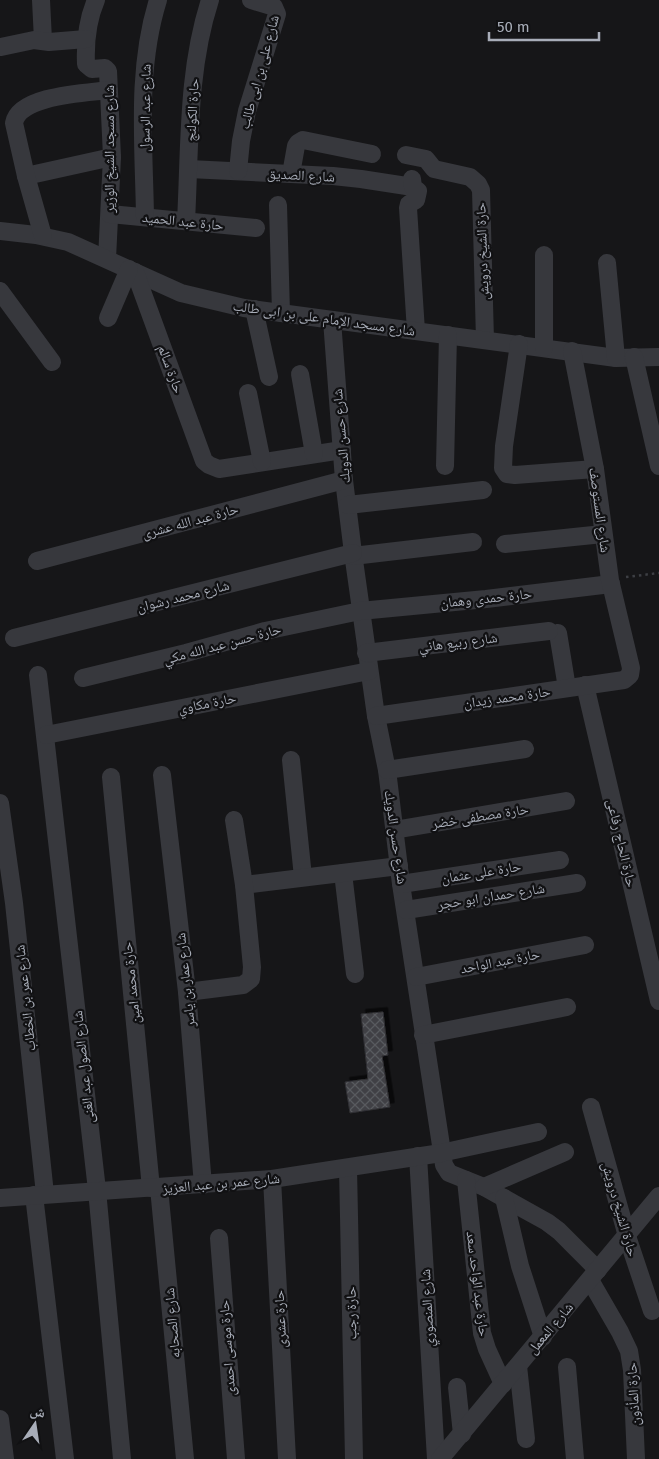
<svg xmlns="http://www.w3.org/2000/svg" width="659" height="1459" viewBox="0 0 659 1459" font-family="'Fira Sans','Noto Naskh Arabic',sans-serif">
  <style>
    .building { fill: url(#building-cross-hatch); stroke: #303034; filter: url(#shadow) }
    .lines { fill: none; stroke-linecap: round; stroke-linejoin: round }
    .path { stroke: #3d3f44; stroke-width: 2.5; stroke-dasharray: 2.5 4; stroke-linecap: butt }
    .minor { stroke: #37383d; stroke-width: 18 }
    .labels { text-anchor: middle; stroke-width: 4.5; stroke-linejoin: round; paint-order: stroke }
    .street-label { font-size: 14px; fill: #a8adb8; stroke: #111113 }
  </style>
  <defs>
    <pattern id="building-cross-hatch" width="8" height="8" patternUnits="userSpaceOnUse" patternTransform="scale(1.25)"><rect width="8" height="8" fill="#404145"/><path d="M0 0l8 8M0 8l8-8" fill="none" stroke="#595a5e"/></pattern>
    <filter id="shadow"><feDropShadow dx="4.5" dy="-4.5" stdDeviation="0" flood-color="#0009"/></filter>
  </defs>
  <rect width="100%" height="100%" fill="#161618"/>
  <!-- building -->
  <polygon class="building" points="383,1012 388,1055 382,1056 390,1107 350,1113 345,1082 368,1079 361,1014"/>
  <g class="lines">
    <!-- path -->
    <polyline class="path" points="626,577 659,573"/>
    <!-- minor -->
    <g class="minor">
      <polyline points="41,0 43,40"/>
      <path d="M96 0C87 21 85 41 86 64L92 69 105 68 108 71 112 157 107 259"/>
      <polyline points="1,47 34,40 49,42 86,39"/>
      <polyline points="406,155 426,159 434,169 470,177 478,184 481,190 485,340"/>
      <polyline points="189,169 333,176 361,179 413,187"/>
      <polyline points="238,171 241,141 247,111 277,14 274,7 251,0"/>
      <polyline points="291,174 296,146 298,143 303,140 372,154"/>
      <polyline points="26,176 112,157"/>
      <polyline points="412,179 413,187 418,191 416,200 409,204 408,208 416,331"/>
      <polyline points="278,205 281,313"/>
      <polyline points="110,214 256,228"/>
      <path d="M145 217C144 145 136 70 158 0"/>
      <path d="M186 221C190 147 187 71 210 0"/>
      <polyline points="0,231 36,235 68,242 181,293 244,308 616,358 659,357"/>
      <path d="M43 236 26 176 14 123C19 95 87 93 109 90"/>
      <polyline points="544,255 544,348"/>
      <polyline points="607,263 616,358"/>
      <polyline points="135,272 204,461 209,465 219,469 342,450"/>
      <polyline points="0,291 52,362"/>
      <polyline points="254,309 269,377"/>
      <polyline points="108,318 129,269"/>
      <polyline points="332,320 344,480 353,553 376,716 387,770 401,884 444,1165 449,1173 484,1187 547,1222 559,1231 598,1270"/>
      <polyline points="519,344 504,446 503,468 507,474 515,475 595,469"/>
      <polyline points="634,357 659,466"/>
      <polyline points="300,374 314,454"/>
      <polyline points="248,393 262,462"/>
      <polyline points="445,466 448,335"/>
      <polyline points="348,505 483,490"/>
      <polyline points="505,544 603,534"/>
      <polyline points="353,556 473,542"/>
      <polyline points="37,561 344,480"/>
      <polyline points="558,633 567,688"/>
      <polyline points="14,638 353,553"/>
      <polyline points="366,653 549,631"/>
      <polyline points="38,675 97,1190 122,1459"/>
      <polyline points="83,678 186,653 265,631 360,611 486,599 611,584"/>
      <polyline points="585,685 659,1001"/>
      <polyline points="376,716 624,680 630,675 631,668 610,580 595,469 572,351"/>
      <polyline points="46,735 369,671"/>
      <polyline points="291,760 303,877"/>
      <polyline points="387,770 525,749"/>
      <polyline points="162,775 187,992 203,1185"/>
      <polyline points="111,777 151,1188"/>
      <polyline points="0,803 14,903 45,1194"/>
      <polyline points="394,830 566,801"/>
      <polyline points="343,873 355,974"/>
      <polyline points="401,884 560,860"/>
      <polyline points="244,885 399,866"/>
      <polyline points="406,910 577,883"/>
      <polyline points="416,977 585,945"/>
      <polyline points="187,992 243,985 251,979 252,967 244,885 234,820"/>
      <polyline points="423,1035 567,1007"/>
      <polyline points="591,1107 627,1236 652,1311"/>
      <polyline points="418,1156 436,1459"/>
      <polyline points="348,1168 354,1459"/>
      <polyline points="272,1179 287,1459"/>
      <polyline points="466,1180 482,1333 487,1349 503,1384"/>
      <polyline points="484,1187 565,1152"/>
      <polyline points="159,1188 185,1459"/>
      <polyline points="34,1195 65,1459"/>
      <polyline points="0,1198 272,1179 441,1153 538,1132"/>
      <polyline points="504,1198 520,1266 543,1337"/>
      <polyline points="219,1238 236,1459"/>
      <polyline points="590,1280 620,1332 629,1351 632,1370 636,1459"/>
      <polyline points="518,1366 526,1439"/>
      <polyline points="567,1367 575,1459"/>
      <polyline points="457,1387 462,1434"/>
      <polyline points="0,1419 5,1459"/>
      <polyline points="440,1459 659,1196"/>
    </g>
  </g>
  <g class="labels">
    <!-- street labels -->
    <g class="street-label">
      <text transform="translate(259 72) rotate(-75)" y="5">شارع على بن ابى طالب</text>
      <text transform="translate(145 108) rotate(-89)" y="5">شارع عبد الرسول</text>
      <text transform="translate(192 110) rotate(-87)" y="5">حارة الكولنج</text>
      <text transform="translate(109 149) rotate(-90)" y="5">شارع مسجد الشيخ الوزير</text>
      <text transform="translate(301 175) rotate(3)" y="5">شارع الصديق</text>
      <text transform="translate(183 221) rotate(6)" y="5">حارة عبد الحميد</text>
      <text transform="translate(482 251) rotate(-92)" y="5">حارة الشيخ درويش</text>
      <text transform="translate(324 318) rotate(8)" y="5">شارع مسجد الإمام على بن ابى طالب</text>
      <text transform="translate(171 369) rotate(70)" y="5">حارة سالم</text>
      <text transform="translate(341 436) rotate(-95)" y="5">شارع حسن الدويك</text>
      <text transform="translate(600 510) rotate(82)" y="5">شارع المستوصف</text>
      <text transform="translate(190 521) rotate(-15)" y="5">حارة عبد الله عشرى</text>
      <text transform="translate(183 596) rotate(-14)" y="5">شارع محمد رشوان</text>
      <text transform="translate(486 598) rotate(-6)" y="5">حارة حمدى وهمان</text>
      <text transform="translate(458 642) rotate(-7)" y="5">شارع ربيع هاني</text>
      <text transform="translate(222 644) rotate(-15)" y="5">حارة حسن عبد الله مكي</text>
      <text transform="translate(507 697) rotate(-8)" y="5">حارة محمد زيدان</text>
      <text transform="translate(207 703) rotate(-11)" y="5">حارة مكاوي</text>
      <text transform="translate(480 816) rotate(-9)" y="5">حارة مصطفى خضر</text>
      <text transform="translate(396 837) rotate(82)" y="5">شارع حسن الدويك</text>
      <text transform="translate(622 843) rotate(77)" y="5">حارة الحاج رفاعى</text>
      <text transform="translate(481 872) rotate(-9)" y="5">حارة على عثمان</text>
      <text transform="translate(491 896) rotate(-9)" y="5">شارع حمدان ابو حجر</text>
      <text transform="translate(500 961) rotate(-11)" y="5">حارة عبد الواحد</text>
      <text transform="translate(185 980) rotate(-96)" y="5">شارع عمار بن ياسر</text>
      <text transform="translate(131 983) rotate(-96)" y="5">حارة محمد امين</text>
      <text transform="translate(25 998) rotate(-96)" y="5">شارع عمر بن الخطاب</text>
      <text transform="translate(83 1067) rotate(-96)" y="5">شارع الصول عبد الغنى</text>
      <text transform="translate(221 1183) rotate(-5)" y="5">شارع عمر بن عبد العزيز</text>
      <text transform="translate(620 1209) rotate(74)" y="5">حارة الشيخ درويش</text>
      <text transform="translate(478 1284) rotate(83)" y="5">حارة عبد الواحد سعد</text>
      <text transform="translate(427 1308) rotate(-93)" y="5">شارع المنصوري</text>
      <text transform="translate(351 1313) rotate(-91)" y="5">حارة رجب</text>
      <text transform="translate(280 1319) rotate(-93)" y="5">حارة عشرى</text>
      <text transform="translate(172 1323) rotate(-95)" y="5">شارع الصحابه</text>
      <text transform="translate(550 1328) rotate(-50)" y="5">شارع المعمل</text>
      <text transform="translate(227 1348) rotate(-94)" y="5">حارة موسى احمدى</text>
      <text transform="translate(633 1394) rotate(-93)" y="5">حارة المأذون</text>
    </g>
  </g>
  <!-- north arrow -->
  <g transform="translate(35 1424) rotate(13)" stroke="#111113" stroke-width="4" paint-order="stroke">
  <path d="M0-4L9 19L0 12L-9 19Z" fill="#a8adb8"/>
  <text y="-8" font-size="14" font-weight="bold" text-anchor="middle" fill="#a8adb8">ش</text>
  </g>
  <!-- scale -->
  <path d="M489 32v8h110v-8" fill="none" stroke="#a8adb8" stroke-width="2.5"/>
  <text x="497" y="32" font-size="15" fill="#a8adb8" stroke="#111113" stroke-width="4" paint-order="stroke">50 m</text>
</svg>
